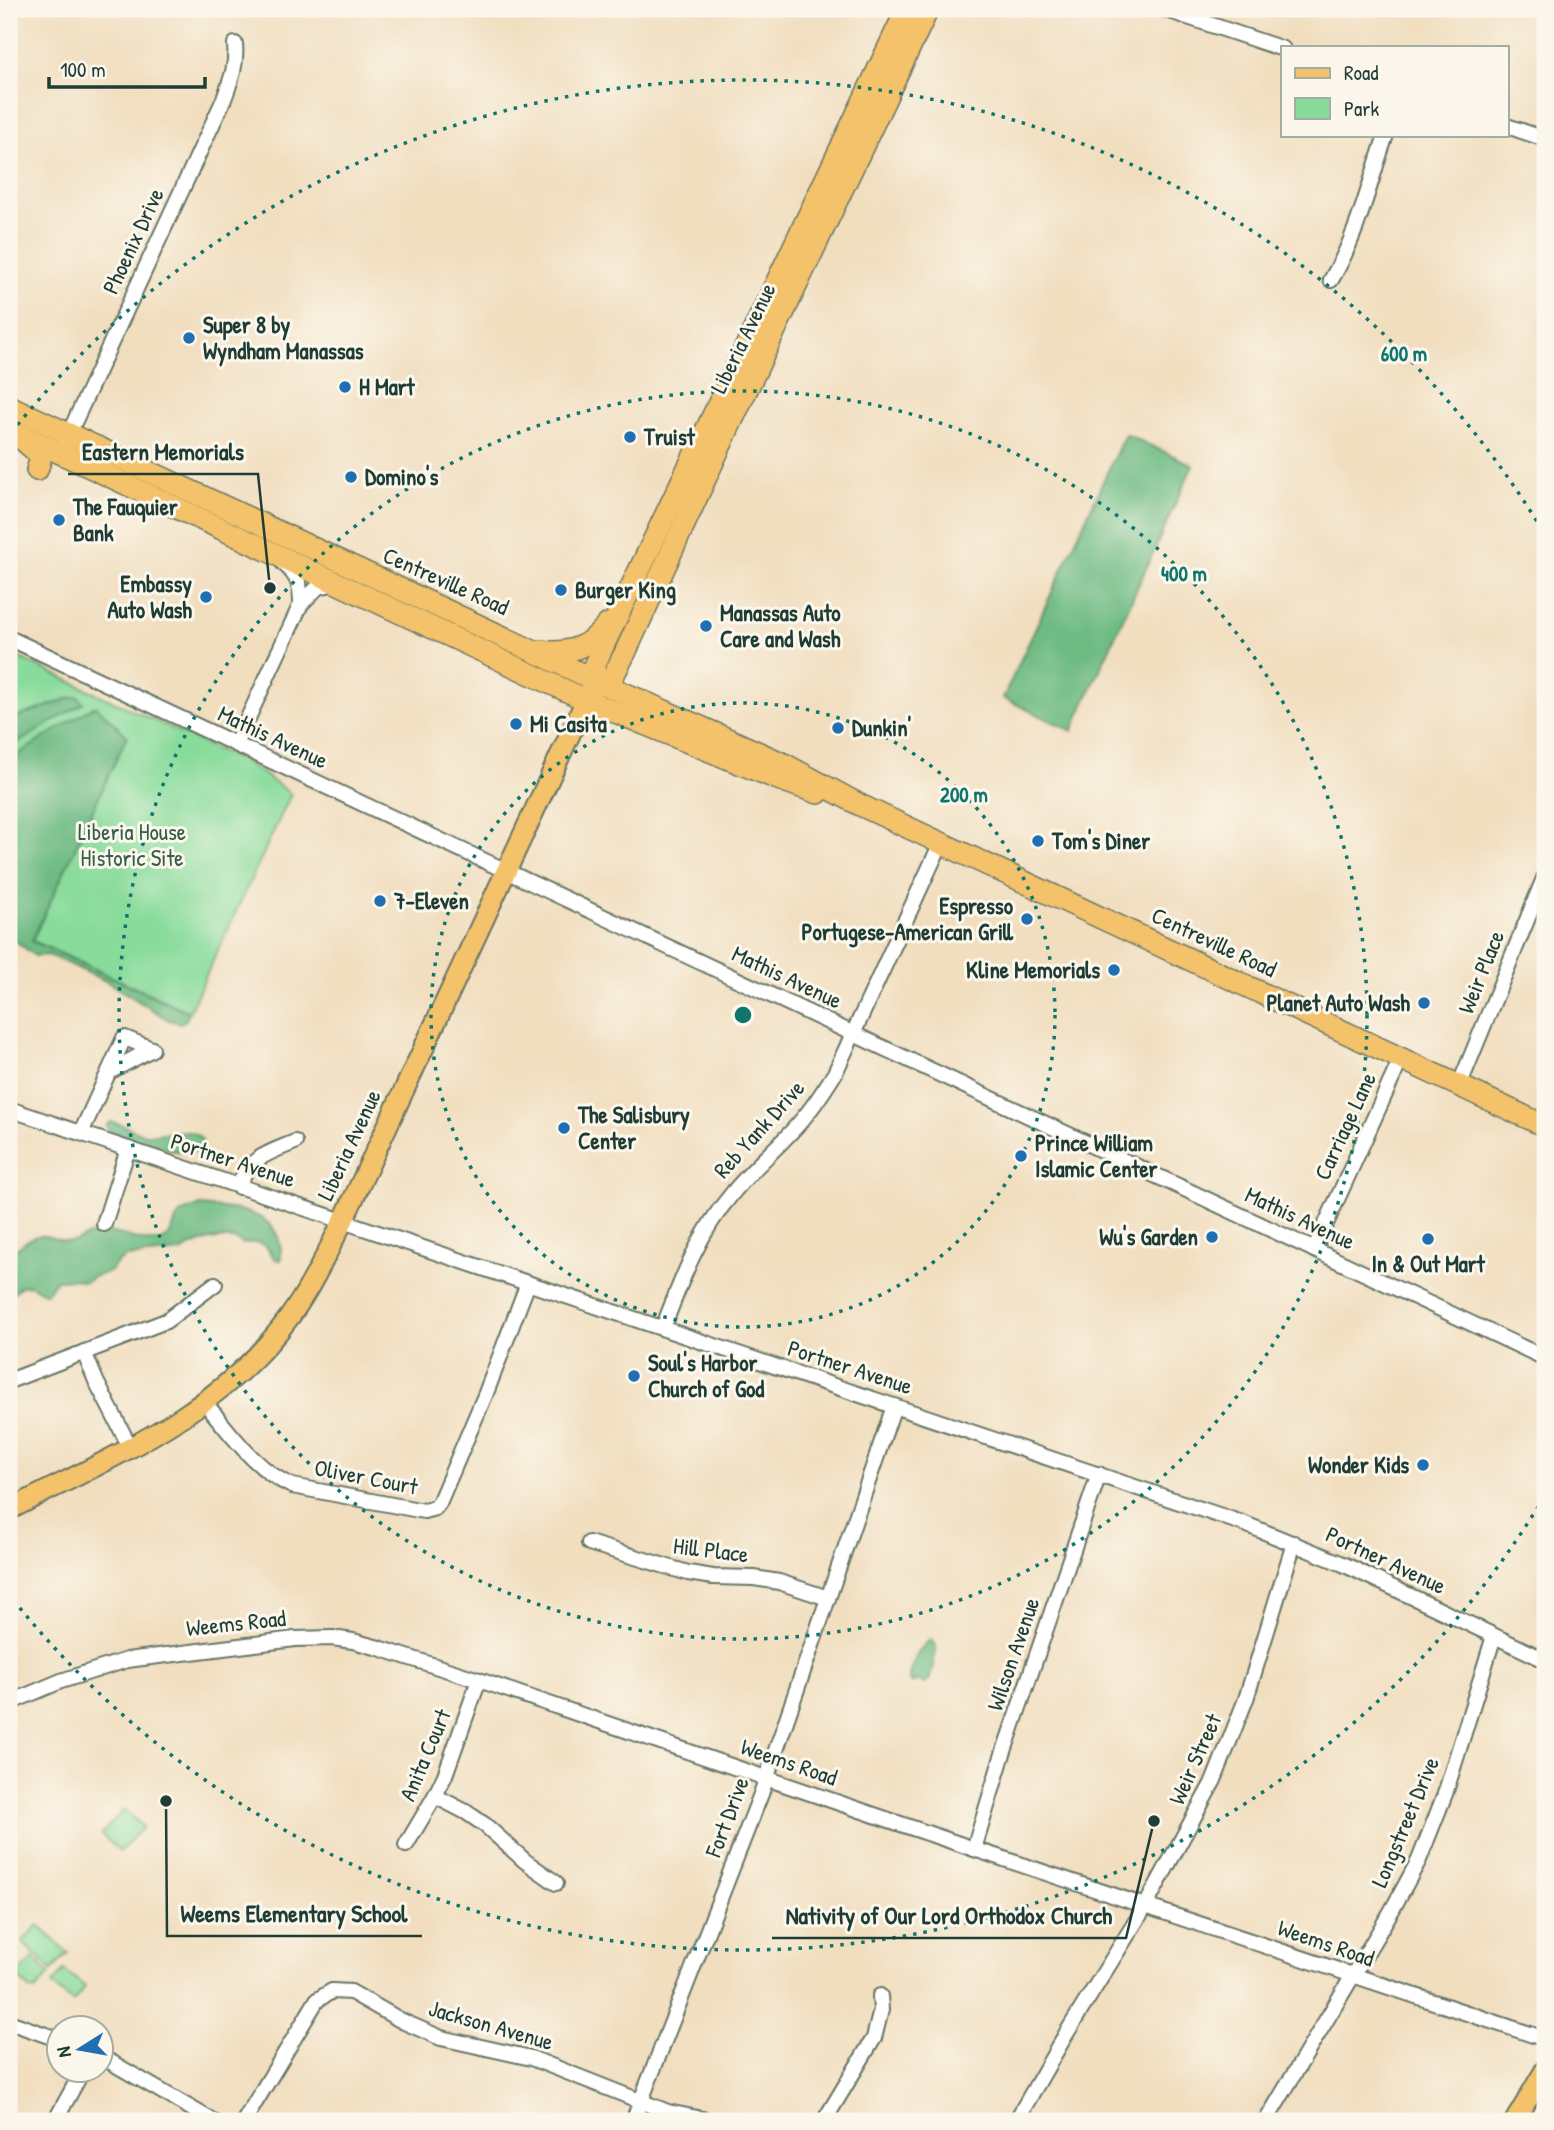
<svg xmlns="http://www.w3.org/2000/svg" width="1554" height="2130" viewBox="0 0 1554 2130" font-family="'Patrick Hand',sans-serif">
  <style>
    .green { fill: #89db9b; stroke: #548c68; stroke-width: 2 }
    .forest { fill: #6ebb83; stroke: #467c5c; stroke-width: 2 }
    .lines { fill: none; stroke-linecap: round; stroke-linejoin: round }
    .minor-casing { stroke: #687565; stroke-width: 18 }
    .major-casing { stroke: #687565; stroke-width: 23 }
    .highway-casing { stroke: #687565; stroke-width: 24 }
    .minor { stroke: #fff; stroke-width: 14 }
    .major { stroke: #f3c26a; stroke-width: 19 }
    .highway { stroke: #f3c26a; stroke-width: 21 }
    .ring { fill: none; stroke: #0f766e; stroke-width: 3.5; stroke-dasharray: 3.5 7 }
    .poi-dot { fill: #1f6fb2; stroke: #fbf7ec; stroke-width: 2.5 }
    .labels { text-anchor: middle; stroke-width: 6; stroke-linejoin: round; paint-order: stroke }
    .street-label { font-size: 23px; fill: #1f3d34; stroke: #fbf7ec }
    .poi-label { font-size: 23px; font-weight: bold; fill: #1f3d34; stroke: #fbf7ec; text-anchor: start }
    .park-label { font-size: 23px; fill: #345d49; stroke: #fbf7ec }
    .centre { fill: #0f766e; stroke: #fbf7ec; stroke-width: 3.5 }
    .ring-label { font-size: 21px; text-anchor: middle; font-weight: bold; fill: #0f766e; stroke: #fbf7ec; stroke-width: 6; stroke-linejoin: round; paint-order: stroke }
    .leader { fill: none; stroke: #1f3d34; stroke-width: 2.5 }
    .callout-dot { fill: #1f3d34; stroke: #fbf7ec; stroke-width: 2.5 }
    .callout-label { font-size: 24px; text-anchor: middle; font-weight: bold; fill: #1f3d34; stroke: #fbf7ec; stroke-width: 6; stroke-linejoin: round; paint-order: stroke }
  </style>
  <rect width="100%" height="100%" fill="#fbf7ec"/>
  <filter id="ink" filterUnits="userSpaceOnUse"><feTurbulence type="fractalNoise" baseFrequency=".0143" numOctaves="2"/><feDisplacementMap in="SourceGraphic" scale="14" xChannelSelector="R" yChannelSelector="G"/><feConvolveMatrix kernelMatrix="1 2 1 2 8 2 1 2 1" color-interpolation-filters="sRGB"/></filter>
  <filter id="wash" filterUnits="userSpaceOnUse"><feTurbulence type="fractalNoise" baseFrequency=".00686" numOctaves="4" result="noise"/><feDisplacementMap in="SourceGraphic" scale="28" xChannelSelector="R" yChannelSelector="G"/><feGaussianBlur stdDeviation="1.57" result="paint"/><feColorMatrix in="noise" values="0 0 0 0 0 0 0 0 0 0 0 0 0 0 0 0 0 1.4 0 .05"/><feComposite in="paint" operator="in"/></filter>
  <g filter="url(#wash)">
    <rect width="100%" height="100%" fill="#f1debf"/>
    <!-- green -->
    <g class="green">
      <polygon points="9,653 249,764 291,794 189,1012 9,930"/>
      <polygon points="124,1810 143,1827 120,1852 101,1834"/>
      <polygon points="38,1925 68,1953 52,1970 22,1942"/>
      <polygon points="33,1958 50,1974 35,1990 31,1990 16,1976"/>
      <polygon points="64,1970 85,1987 73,2002 52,1985"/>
    </g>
    <!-- forest -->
    <g class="forest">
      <polygon points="1125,434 1193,465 1072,731 1003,698"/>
      <polygon points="73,697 78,697 83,703 9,748 9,720"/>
      <polygon points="93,707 97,707 127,736 32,941 189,1012 186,1020 180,1023 169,1020 106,981 49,955 35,956 20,944 9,939 9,760"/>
      <path d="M110 1122C124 1123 134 1133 147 1134 165 1136 185 1124 201 1138L204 1146C187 1163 130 1138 110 1131L106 1126Z"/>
      <path d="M200 1206C237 1209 284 1210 281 1260L275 1259C265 1244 262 1240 243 1244 229 1232 195 1242 181 1252L126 1257 117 1263 111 1271 93 1277 85 1282 73 1279 56 1280 46 1294 30 1285 21 1286 9 1297V1247L16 1249C22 1245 28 1239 34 1237 48 1232 61 1245 76 1241 88 1237 91 1231 106 1232 121 1232 151 1247 163 1240 181 1231 164 1214 200 1206Z"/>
      <path d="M931 1640 936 1647V1652L929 1681 924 1684 918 1680 912 1683 909 1681C909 1668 919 1646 931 1640Z"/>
    </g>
  </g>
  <g filter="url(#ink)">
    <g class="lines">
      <defs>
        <g id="minor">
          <polyline points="1164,9 1283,49"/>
          <polyline points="1507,126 1545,139"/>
          <path d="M1331 280C1358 235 1369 184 1386 135"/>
          <path d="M66 440 224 99C231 80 237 65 235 44"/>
          <path d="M283 563C298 576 301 585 301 604"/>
          <polyline points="9,638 1545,1358"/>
          <polyline points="236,744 301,604 318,587 337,583"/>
          <polyline points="1459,1086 1545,876"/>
          <polyline points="9,1109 1245,1524 1343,1564 1545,1660"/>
          <polyline points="81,1133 124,1038 125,1038 152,1049 109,1072"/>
          <path d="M239 1187C246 1158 271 1152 295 1142"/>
          <polyline points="104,1224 128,1149"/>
          <polyline points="1314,1250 1401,1059"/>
          <path d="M663 1328C681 1281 698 1234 731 1195 752 1168 779 1147 801 1121 814 1106 825 1089 835 1073L941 843"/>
          <polyline points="84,1352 96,1381 130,1447"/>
          <polyline points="9,1381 166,1321 215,1284"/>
          <path d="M205 1403C230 1432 255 1470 292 1486L424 1511 435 1508 439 1503 486 1393 528 1283"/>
          <polyline points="589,1543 688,1573 713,1577 754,1578 779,1582 828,1598"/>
          <polyline points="9,1703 61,1681 127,1660 295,1639 332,1638 353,1641 379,1648 479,1680 974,1849 1545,2039"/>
          <polyline points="435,1796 466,1812 485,1825 525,1861 556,1883"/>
          <polyline points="406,1845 435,1796 445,1775 479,1680"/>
          <polyline points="974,1849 1001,1760 1099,1474"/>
          <polyline points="9,2022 60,2040"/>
          <polyline points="102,2057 213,2121"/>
          <polyline points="55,2121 83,2070"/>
          <polyline points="244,2121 317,2000 332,1991 351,1992 402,2021 441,2038 531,2058 668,2112 712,2121"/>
          <polyline points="633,2121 761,1794 894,1406"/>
          <polyline points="824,2121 874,2038 881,2010 880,1996"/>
          <polyline points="1016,2121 1066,2034 1146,1905 1214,1780 1246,1699 1294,1543"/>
          <polyline points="1266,2121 1392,1910 1419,1860 1445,1794 1494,1636"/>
        </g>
        <g id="major">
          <path d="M9 1510C113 1456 221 1413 291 1315 312 1285 327 1253 343 1221L586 700"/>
          <polyline points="1515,2121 1545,2070"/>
        </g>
        <g id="highway">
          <polyline points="9,406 597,681 784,764 860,805 1545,1126"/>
          <polyline points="9,429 586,700 778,779 818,793"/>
          <polyline points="23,440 40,455 40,461 37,470"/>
          <path d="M540 651C569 655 589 647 607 625"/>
          <polyline points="597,681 612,678 625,653 729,427 928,9"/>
          <polyline points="592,689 597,681 593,668 605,642 907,9"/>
        </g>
      </defs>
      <!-- minor casing -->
      <use href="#minor" class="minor-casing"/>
      <!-- major casing -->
      <use href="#major" class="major-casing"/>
      <!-- highway casing -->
      <use href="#highway" class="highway-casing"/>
      <!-- minor -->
      <use href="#minor" class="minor"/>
      <!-- major -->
      <use href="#major" class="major"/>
      <!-- highway -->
      <use href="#highway" class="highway"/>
    </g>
  </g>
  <!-- distance rings -->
  <g class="ring">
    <circle cx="743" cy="1015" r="312"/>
    <circle cx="743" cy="1015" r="624"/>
    <path d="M1544 1497A935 935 0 0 1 11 1597M11 433A935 935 0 0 1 1544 533"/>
  </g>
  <!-- markers -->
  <g class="poi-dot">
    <circle cx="189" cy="338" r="7"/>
    <circle cx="345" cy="387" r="7"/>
    <circle cx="630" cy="437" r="7"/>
    <circle cx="351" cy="477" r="7"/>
    <circle cx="59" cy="520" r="7"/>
    <circle cx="561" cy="590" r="7"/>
    <circle cx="206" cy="597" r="7"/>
    <circle cx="706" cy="626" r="7"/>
    <circle cx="516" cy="724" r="7"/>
    <circle cx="838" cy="728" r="7"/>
    <circle cx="1038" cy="841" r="7"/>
    <circle cx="380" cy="901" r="7"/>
    <circle cx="1027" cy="919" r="7"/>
    <circle cx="1114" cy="970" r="7"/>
    <circle cx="1424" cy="1003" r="7"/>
    <circle cx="564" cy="1128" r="7"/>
    <circle cx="1021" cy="1156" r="7"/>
    <circle cx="1212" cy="1237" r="7"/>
    <circle cx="1428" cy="1239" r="7"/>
    <circle cx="634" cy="1376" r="7"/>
    <circle cx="1423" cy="1465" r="7"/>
  </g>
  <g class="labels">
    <!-- street labels -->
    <g class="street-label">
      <text transform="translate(133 241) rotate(-65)" y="8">Phoenix Drive</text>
      <text transform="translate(743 338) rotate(-64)" y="8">Liberia Avenue</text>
      <text transform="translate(446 581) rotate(24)" y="8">Centreville Road</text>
      <text transform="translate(273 737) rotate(25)" y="8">Mathis Avenue</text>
      <text transform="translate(1214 942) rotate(25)" y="8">Centreville Road</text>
      <text transform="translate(1481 972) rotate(-68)" y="8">Weir Place</text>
      <text transform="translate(787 977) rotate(25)" y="8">Mathis Avenue</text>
      <text transform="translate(1345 1126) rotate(-65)" y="8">Carriage Lane</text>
      <text transform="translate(759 1129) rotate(-48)" y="8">Reb Yank Drive</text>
      <text transform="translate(349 1145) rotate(-65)" y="8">Liberia Avenue</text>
      <text transform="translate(233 1160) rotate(18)" y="8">Portner Avenue</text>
      <text transform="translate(1300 1218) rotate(25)" y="8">Mathis Avenue</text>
      <text transform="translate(850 1367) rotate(18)" y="8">Portner Avenue</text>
      <text transform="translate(366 1477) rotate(11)" y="8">Oliver Court</text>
      <text transform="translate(711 1550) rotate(7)" y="8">Hill Place</text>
      <text transform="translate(1386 1560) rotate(25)" y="8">Portner Avenue</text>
      <text transform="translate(236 1623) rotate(-6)" y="8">Weems Road</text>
      <text transform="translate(1013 1654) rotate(-71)" y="8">Wilson Avenue</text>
      <text transform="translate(425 1755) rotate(-67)" y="8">Anita Court</text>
      <text transform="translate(1195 1759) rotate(-66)" y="8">Weir Street</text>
      <text transform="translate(789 1762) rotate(19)" y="8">Weems Road</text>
      <text transform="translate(727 1817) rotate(-69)" y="8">Fort Drive</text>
      <text transform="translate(1405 1822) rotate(-67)" y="8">Longstreet Drive</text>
      <text transform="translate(1326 1943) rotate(19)" y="8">Weems Road</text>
      <text transform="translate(491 2025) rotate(16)" y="8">Jackson Avenue</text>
    </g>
    <!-- poi labels -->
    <g class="poi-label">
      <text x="203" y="333">Super 8 by<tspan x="203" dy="26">Wyndham Manassas</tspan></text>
      <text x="359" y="395">H Mart</text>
      <text x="644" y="445">Truist</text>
      <text x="365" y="485">Domino's</text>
      <text x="73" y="515">The Fauquier<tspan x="73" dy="26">Bank</tspan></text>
      <text x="192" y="592" text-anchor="end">Embassy<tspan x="192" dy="26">Auto Wash</tspan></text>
      <text x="575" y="598">Burger King</text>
      <text x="720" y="621">Manassas Auto<tspan x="720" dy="26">Care and Wash</tspan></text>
      <text x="530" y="732">Mi Casita</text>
      <text x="852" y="736">Dunkin'</text>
      <text x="1052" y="849">Tom's Diner</text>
      <text x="394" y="909">7-Eleven</text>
      <text x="1013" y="914" text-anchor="end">Espresso<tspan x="1013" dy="26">Portugese-American Grill</tspan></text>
      <text x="1100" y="978" text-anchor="end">Kline Memorials</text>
      <text x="1410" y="1011" text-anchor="end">Planet Auto Wash</text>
      <text x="578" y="1123">The Salisbury<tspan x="578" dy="26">Center</tspan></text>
      <text x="1035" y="1151">Prince William<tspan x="1035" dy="26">Islamic Center</tspan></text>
      <text x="1198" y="1245" text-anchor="end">Wu's Garden</text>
      <text x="1428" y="1272" text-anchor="middle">In &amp; Out Mart</text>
      <text x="648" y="1371">Soul's Harbor<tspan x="648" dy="26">Church of God</tspan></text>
      <text x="1409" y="1473" text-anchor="end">Wonder Kids</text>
    </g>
    <!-- park labels -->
    <g class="park-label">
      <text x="132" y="840">Liberia House<tspan x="132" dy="26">Historic Site</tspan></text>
    </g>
  </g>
  <circle cx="743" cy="1015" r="10" class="centre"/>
  <g class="ring-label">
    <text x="1404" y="361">600 m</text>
    <text x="1184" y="581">400 m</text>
    <text x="964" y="802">200 m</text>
  </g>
  <!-- callouts -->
  <path class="leader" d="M270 588L258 474H68M166 1801L167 1936H422M1154 1821L1126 1938H772"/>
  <g class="callout-dot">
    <circle cx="270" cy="588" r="7"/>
    <circle cx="166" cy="1801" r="7"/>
    <circle cx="1154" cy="1821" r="7"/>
  </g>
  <g class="callout-label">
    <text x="163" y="460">Eastern Memorials</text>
    <text x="294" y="1922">Weems Elementary School</text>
    <text x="949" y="1924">Nativity of Our Lord Orthodox Church</text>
  </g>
  <!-- margin -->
  <rect width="1554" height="2130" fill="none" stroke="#fbf7ec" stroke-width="35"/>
  <!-- legend -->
  <rect x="1281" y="46" width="228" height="91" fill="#fbf7ec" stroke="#a3ada2" stroke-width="2"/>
  <rect x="1295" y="68" width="35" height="10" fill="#f3c26a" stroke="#a3ada2" stroke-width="2"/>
  <text x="1344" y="80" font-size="21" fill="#1f3d34">Road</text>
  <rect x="1295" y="98" width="35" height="21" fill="#89db9b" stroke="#a3ada2" stroke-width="2"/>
  <text x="1344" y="116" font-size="21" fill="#1f3d34">Park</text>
  <!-- north arrow -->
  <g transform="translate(80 2049) rotate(259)"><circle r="33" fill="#fbf7ec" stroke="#a3ada2" stroke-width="2"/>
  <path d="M0-5L12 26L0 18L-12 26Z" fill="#1f6fb2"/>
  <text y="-10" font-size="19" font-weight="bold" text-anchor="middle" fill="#1f3d34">N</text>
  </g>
  <!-- scale -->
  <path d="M49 77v10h156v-10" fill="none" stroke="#1f3d34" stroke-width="3.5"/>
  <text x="60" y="77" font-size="21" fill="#1f3d34" stroke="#fbf7ec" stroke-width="5" paint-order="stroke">100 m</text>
</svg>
